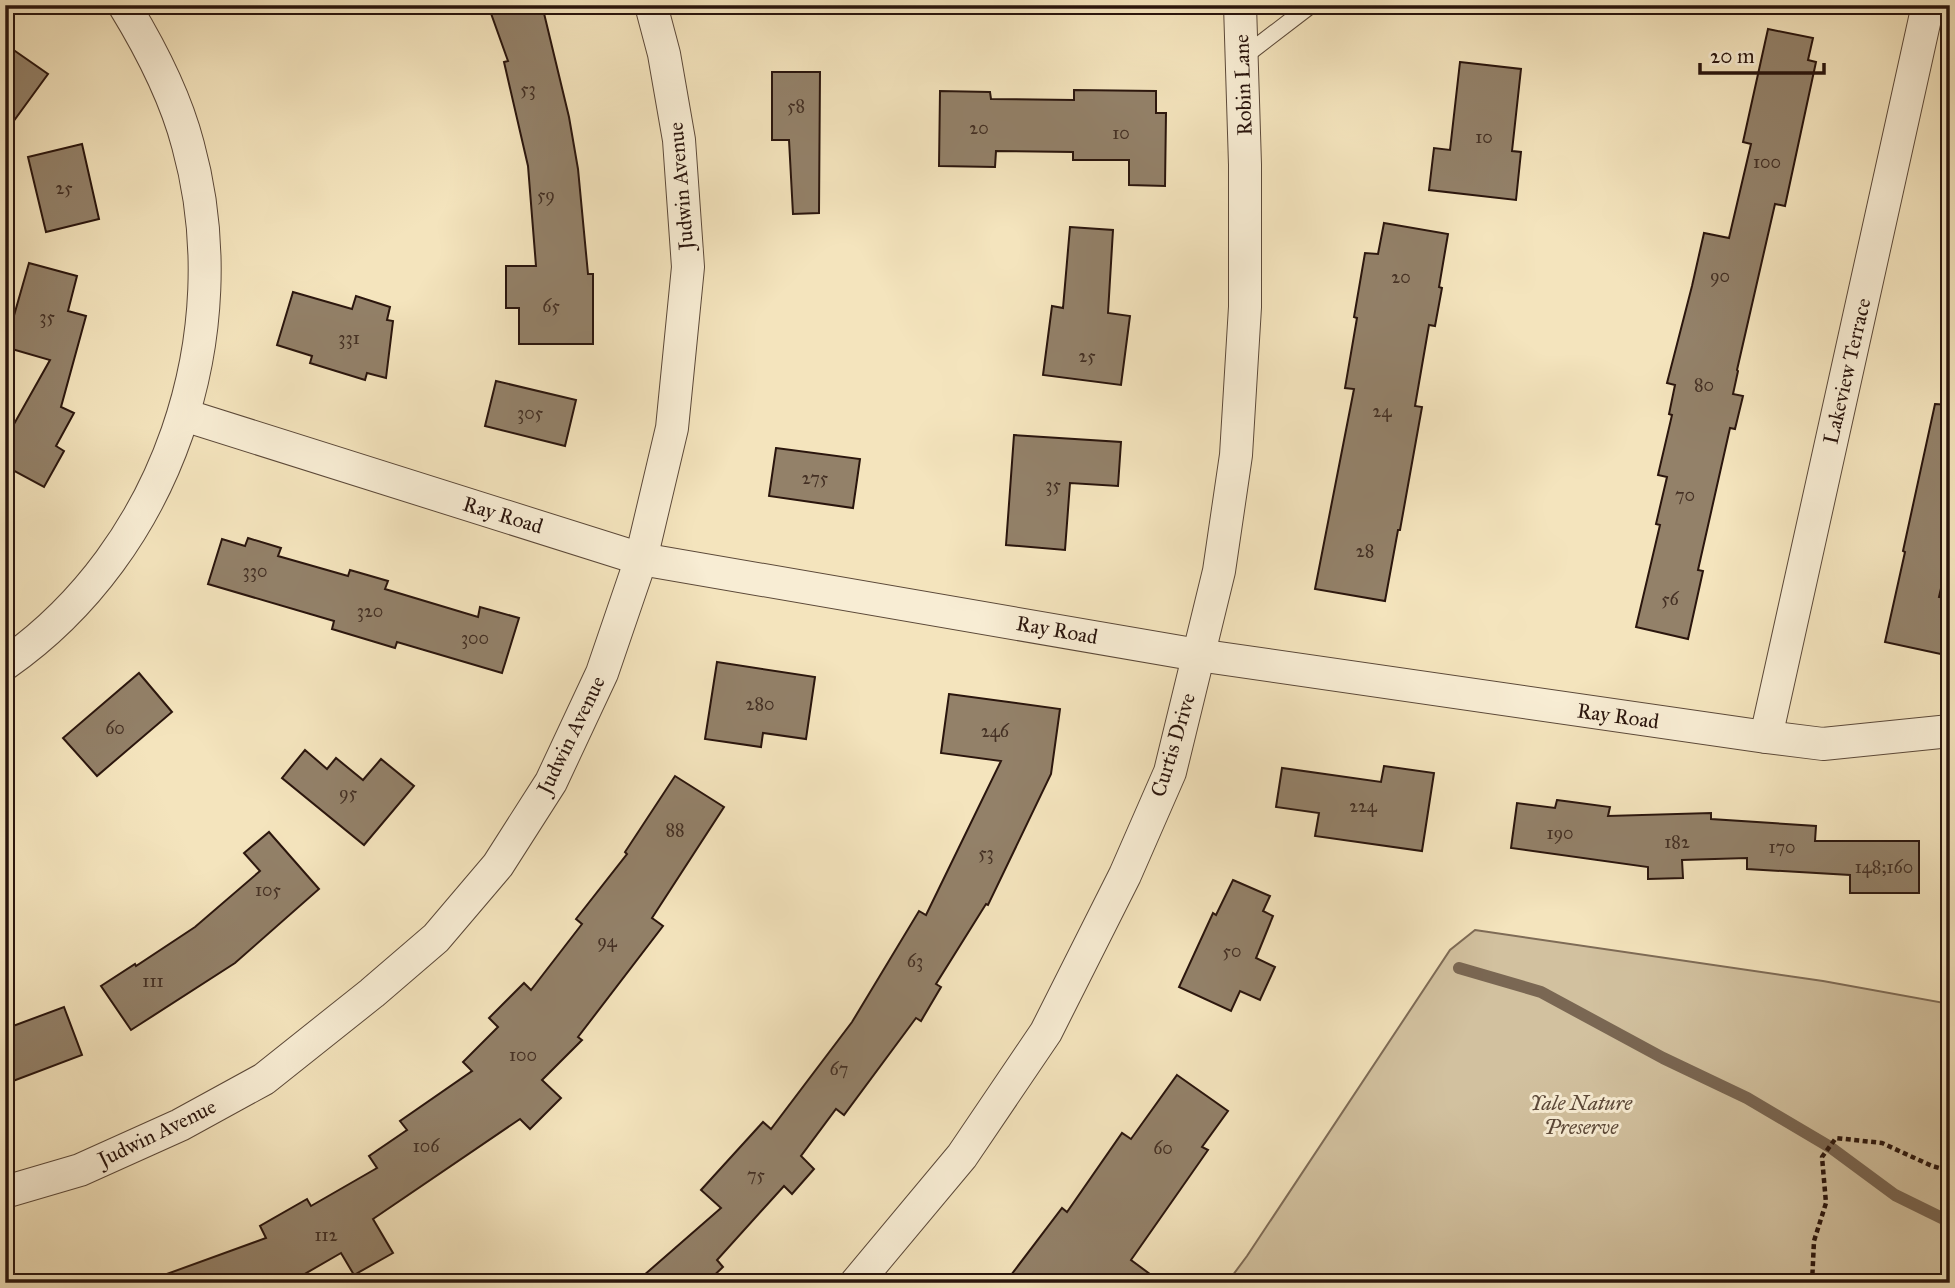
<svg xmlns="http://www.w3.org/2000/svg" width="1955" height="1288" viewBox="0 0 1955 1288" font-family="'IM FELL Great Primer',serif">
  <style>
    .green { fill: #d2c19f; stroke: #7e6b56; stroke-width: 2 }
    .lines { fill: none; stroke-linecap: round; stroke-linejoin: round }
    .stream { stroke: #7a6753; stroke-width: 12 }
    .building { fill: #938169; stroke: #2a150d; stroke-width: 2 }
    .lane-casing { stroke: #5c4939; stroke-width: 18 }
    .street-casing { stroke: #5c4939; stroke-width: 34 }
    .path { stroke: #2a150d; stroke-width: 4.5; stroke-dasharray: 5 3.5; stroke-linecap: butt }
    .lane { stroke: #f8edd4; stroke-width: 16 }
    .street { stroke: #f8edd4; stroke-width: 32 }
    .labels { text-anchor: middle; stroke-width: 6; stroke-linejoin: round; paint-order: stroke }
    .number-label { font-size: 18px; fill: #443024 }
    .street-label { font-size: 21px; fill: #2a150d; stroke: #f8edd4 }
    .park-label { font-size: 21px; font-style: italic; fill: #5c4939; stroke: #f8edd4 }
  </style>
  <rect width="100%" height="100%" fill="#f4e4bd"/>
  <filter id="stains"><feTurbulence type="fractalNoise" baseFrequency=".00286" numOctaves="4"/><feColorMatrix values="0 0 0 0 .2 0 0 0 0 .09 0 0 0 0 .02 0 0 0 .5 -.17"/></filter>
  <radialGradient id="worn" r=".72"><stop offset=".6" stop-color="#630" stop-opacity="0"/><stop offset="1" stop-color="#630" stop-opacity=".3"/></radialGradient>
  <!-- green -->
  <polygon class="green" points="1475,930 1823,981 1950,1004 1950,1283 1227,1283 1247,1256 1450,950"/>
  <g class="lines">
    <!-- stream -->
    <polyline class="stream" points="1459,968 1541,992 1663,1058 1747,1098 1830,1147 1895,1195 1950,1222"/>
  </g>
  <!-- building -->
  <g class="building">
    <polygon points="488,5 542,5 569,117 578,169 588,274 593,274 593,344 519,344 519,308 506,308 506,266 536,266 528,166 504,62 508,61"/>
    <polygon points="1768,29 1813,38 1808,60 1816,62 1785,206 1775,204 1737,370 1738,371 1733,394 1743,396 1735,429 1730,428 1698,570 1703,571 1688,639 1636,627 1660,525 1656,524 1667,477 1658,475 1672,415 1669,414 1675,385 1667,383 1692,286 1704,233 1729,238 1751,144 1743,142"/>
    <polygon points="5,44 48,74 5,133"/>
    <polygon points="1460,62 1521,69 1512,151 1521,152 1516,200 1429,190 1434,148 1450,150"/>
    <polygon points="772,72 820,72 819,213 793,214 789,140 772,140"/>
    <polygon points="1074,90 1156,91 1156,113 1166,113 1165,186 1129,185 1129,160 1073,160 1073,152 996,151 995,167 939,166 940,91 990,92 991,99 1074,100"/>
    <polygon points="82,144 99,219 46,232 28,157"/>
    <polygon points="1384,223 1448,234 1439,287 1442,288 1435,326 1429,325 1415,406 1422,407 1400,530 1398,530 1385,601 1315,589 1354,389 1345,388 1357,318 1354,317 1365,253 1378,254"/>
    <polygon points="1070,227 1113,230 1108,313 1130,316 1121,385 1043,375 1052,306 1063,308"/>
    <polygon points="29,263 77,276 68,311 86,316 61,407 74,413 56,446 64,451 44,487 5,466 5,440 50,360 5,347"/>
    <polygon points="293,292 352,309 356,296 390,307 387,320 393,321 386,378 367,373 365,380 310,363 312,356 277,345"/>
    <polygon points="496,381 576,400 565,446 485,426"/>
    <polygon points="1935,404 1950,405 1950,549 1939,597 1950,599 1950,656 1885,642 1905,552 1903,551"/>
    <polygon points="1014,435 1121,442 1118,486 1070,483 1065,550 1006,545"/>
    <polygon points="776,448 860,459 853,508 769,496"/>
    <polygon points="248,538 281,548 278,556 348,576 350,570 388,581 385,589 478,617 480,607 519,618 502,673 397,642 395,648 332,629 334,621 208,584 222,539 245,546"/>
    <polygon points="717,662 815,677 806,739 763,733 761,747 705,739"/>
    <polygon points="139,673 172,712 97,776 63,738"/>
    <polygon points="949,694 1060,709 1051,774 988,905 986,904 936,984 941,987 921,1021 916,1018 844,1115 836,1109 801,1156 814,1169 792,1194 784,1186 717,1260 723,1267 706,1283 635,1283 721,1208 701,1190 763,1122 771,1129 852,1022 919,911 926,915 1001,761 941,753"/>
    <polygon points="305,750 327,769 336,758 363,780 381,759 414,786 364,845 282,778"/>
    <polygon points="1384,766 1434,773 1422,851 1315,836 1319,813 1276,807 1282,768 1381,782"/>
    <polygon points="675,776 724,807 652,918 663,926 578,1037 582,1040 542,1080 561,1098 530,1129 520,1119 373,1219 393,1253 354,1275 341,1253 289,1283 154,1283 153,1279 266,1238 260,1226 307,1199 311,1206 377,1168 369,1156 407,1130 400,1121 472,1071 463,1062 498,1027 489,1018 524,983 531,990 582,924 576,919 627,854 625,852"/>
    <polygon points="1557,800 1610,807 1608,816 1711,813 1711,819 1816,826 1815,841 1919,841 1919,893 1850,893 1850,875 1747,869 1747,858 1682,860 1683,878 1648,879 1648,867 1511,848 1517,803 1555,808"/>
    <polygon points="269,832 319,889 235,963 131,1030 101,986 135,964 136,966 195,927 260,871 244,853"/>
    <polygon points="1233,880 1270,896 1263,911 1273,916 1256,958 1275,967 1260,1000 1240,991 1231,1011 1179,987 1213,913 1216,915"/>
    <polygon points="64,1007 82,1055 5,1084 5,1029"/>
    <polygon points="1177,1075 1228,1111 1202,1147 1208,1150 1131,1260 1162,1283 1005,1283 1062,1208 1067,1212 1122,1133 1131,1139"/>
  </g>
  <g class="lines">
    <defs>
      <polyline id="lane" points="1242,58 1311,5"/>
      <g id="street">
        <polyline points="184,415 641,559 1198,655 1766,737 1823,744 1950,731"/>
        <path d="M5 664C168 550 240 334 188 145 175 95 151 49 124 5"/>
        <polyline points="1766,737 1928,5"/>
        <polyline points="5,1192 80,1170 180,1125 264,1079 372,993 436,938 498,865 551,782 602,673 641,559 672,428 688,267 679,140 664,54 651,5"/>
        <polyline points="856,1283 962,1156 1046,1032 1125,875 1170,772 1219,571 1236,455 1245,307 1245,165 1240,5"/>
      </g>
    </defs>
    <!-- lane casing -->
    <use href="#lane" class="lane-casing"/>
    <!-- street casing -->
    <use href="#street" class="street-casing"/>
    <!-- path -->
    <polyline class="path" points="1812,1283 1814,1241 1826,1203 1822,1157 1836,1138 1882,1143 1932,1166 1950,1171"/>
    <!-- lane -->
    <use href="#lane" class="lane"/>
    <!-- street -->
    <use href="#street" class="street"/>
  </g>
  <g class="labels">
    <!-- number labels -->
    <g class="number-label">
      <text x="528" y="95">53</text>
      <text x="796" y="112">58</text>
      <text x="979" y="134">20</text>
      <text x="1121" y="139">10</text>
      <text x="1484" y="143">10</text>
      <text x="1767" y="168">100</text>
      <text x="64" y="194">25</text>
      <text x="546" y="201">59</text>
      <text x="1720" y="282">90</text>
      <text x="1401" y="283">20</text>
      <text x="551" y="312">65</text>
      <text x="47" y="323">35</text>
      <text x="349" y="344">331</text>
      <text x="1087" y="362">25</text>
      <text x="1704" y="391">80</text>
      <text x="1382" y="417">24</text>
      <text x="530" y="419">305</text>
      <text x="815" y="484">275</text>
      <text x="1053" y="491">35</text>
      <text x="1685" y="501">70</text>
      <text x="1365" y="557">28</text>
      <text x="255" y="577">330</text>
      <text x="1670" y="605">56</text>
      <text x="370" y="617">320</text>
      <text x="475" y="644">300</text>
      <text x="760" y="710">280</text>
      <text x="115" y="734">60</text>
      <text x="995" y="737">246</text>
      <text x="348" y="799">95</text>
      <text x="1363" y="812">224</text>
      <text x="675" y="836">88</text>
      <text x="1560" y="839">190</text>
      <text x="1677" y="848">182</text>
      <text x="1782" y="853">170</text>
      <text x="986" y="859">53</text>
      <text x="1884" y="873">148;160</text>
      <text x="268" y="896">105</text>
      <text x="607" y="947">94</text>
      <text x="1232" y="957">50</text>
      <text x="915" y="967">63</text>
      <text x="153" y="987">111</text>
      <text x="523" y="1061">100</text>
      <text x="839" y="1075">67</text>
      <text x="426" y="1152">106</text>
      <text x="1163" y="1154">60</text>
      <text x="756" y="1181">75</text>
      <text x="326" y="1241">112</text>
    </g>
    <!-- street labels -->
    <g class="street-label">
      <text transform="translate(1243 85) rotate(-92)" y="7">Robin Lane</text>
      <text transform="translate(681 186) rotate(-95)" y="7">Judwin Avenue</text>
      <text transform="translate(1847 371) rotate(-77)" y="7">Lakeview Terrace</text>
      <text transform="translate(503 515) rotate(17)" y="7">Ray Road</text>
      <text transform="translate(1057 630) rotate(10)" y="7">Ray Road</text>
      <text transform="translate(1618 716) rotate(8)" y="7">Ray Road</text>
      <text transform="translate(571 735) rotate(-64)" y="7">Judwin Avenue</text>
      <text transform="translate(1173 745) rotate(-73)" y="7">Curtis Drive</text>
      <text transform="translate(157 1133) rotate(-26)" y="7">Judwin Avenue</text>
    </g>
    <!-- park labels -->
    <g class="park-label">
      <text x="1581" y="1110">Yale Nature<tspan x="1581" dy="24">Preserve</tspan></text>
    </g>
  </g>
  <!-- margin -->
  <rect width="1955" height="1288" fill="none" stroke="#f4e4bd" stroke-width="28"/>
  <rect x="7" y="7" width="1941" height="1274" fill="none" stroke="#2a150d" stroke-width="3.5"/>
  <rect x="14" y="14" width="1927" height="1260" fill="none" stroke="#2a150d" stroke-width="2"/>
  <!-- scale -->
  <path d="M1700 63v10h124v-10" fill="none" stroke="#2a150d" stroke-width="3.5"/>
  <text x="1710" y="63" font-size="21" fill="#2a150d" stroke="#f8edd4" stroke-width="5" paint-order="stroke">20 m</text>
  <rect width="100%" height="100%" filter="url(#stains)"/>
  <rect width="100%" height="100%" fill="url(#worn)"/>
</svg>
